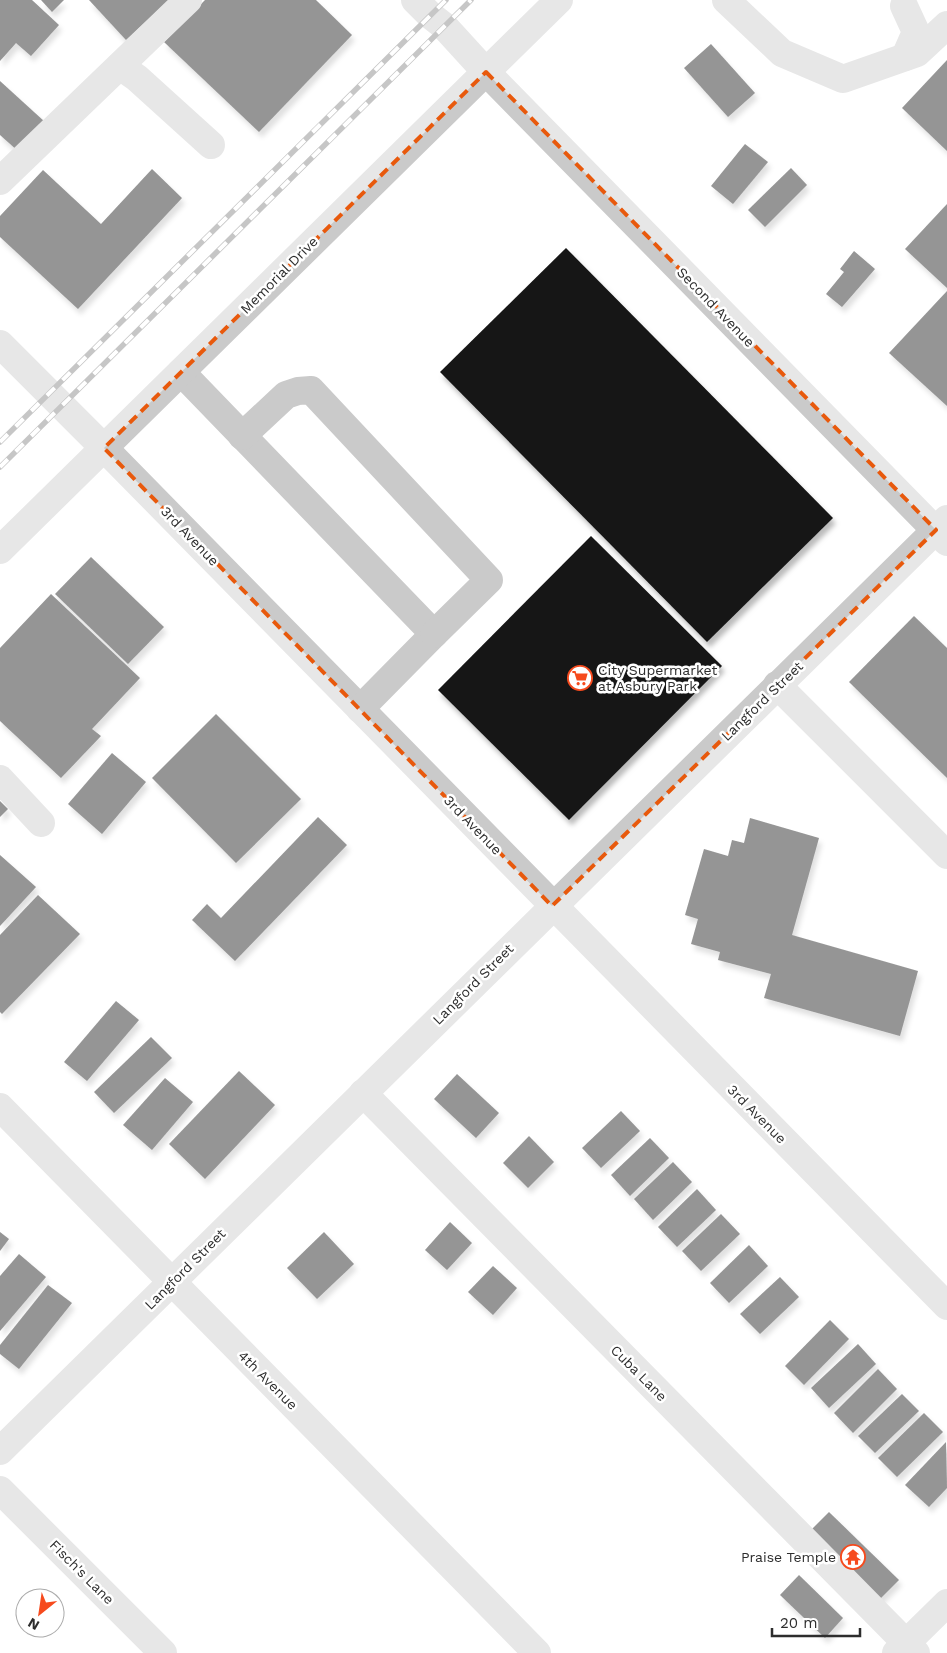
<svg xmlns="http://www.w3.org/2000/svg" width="947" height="1653" viewBox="0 0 947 1653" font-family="'Work Sans',sans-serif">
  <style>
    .building { fill: #141414; filter: url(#shadow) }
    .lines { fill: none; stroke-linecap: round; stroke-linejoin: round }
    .minor { stroke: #cacaca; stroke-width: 28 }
    .rail-casing { stroke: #828282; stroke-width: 5.5 }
    .rail { stroke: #fff; stroke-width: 4; stroke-dasharray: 11; stroke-linecap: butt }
    .marked { fill: none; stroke: #e8590c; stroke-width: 4; stroke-dasharray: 10 6; stroke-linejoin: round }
    .labels { text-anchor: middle; stroke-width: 5; stroke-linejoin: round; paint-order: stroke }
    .street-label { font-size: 14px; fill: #2d2d2d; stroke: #fff }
    .poi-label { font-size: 14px; fill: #2d2d2d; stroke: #fff; text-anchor: start }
  </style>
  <defs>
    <filter id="shadow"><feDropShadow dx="3" dy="5.5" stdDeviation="2.5" flood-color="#0004"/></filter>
  </defs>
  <rect width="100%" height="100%" fill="#fff"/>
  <!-- building -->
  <g class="building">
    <polygon points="0,0 32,0 59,25 31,56 16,43 0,61"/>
    <polygon points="41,0 64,0 52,12"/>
    <polygon points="89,0 169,0 126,40"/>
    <polygon points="205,0 316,0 352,35 259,132 164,42"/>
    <polygon points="711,44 755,93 728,117 684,68"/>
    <polygon points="947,60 947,151 902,108"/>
    <polygon points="0,81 45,122 18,151 0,135"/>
    <polygon points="745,144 768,162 733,204 711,186"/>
    <polygon points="791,168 807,185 765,227 748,210"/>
    <polygon points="152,169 182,198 78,309 0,237 0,216 43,170 101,224"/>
    <polygon points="947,204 947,288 905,249"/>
    <polygon points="566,248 833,518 707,642 440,372"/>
    <polygon points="854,251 875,269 842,307 826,294 844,272 840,269"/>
    <polygon points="947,291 947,406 889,353"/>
    <polygon points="591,536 722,666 569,820 438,690"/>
    <polygon points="91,557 164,627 128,664 55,594"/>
    <polygon points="51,594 140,678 92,729 101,736 61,778 0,721 0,648"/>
    <polygon points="914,616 947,648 947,778 849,682"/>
    <polygon points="216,714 301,799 236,863 152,778"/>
    <polygon points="112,753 146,782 102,834 68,804"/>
    <polygon points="0,801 8,809 0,817"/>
    <polygon points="318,817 347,845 235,961 192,920 207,904 221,918"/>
    <polygon points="750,818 819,838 792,935 918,971 900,1036 764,998 771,974 718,960 720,952 691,944 698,919 685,915 704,849 728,856 732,840 744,843"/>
    <polygon points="0,855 36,887 0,926"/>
    <polygon points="38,895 80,934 2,1014 0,1012 0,935"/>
    <polygon points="116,1001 139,1020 87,1081 64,1062"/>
    <polygon points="151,1037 172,1058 114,1113 94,1092"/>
    <polygon points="239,1071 275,1105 205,1179 169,1144"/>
    <polygon points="457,1074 499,1113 476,1138 434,1099"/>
    <polygon points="165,1078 193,1102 152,1150 123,1125"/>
    <polygon points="621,1111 640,1131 601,1168 582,1148"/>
    <polygon points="529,1136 554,1162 528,1188 503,1163"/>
    <polygon points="650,1138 669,1158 630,1196 611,1175"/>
    <polygon points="673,1162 692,1182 653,1220 634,1199"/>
    <polygon points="697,1189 716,1210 677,1247 658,1227"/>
    <polygon points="721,1214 740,1234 701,1271 682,1251"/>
    <polygon points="450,1222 472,1243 447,1270 425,1250"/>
    <polygon points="0,1232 9,1239 0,1251"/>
    <polygon points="324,1232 354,1264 317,1299 287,1268"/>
    <polygon points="749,1245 768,1266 729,1303 710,1283"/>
    <polygon points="19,1254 46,1277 0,1331 0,1276"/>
    <polygon points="493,1266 517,1288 493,1315 468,1292"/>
    <polygon points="780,1277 799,1297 760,1334 740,1314"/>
    <polygon points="48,1285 72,1303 19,1369 0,1354 0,1345"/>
    <polygon points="830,1320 849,1339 804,1385 785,1366"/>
    <polygon points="858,1344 876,1364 829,1408 811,1388"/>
    <polygon points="878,1369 897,1389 853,1433 834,1413"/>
    <polygon points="902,1394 919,1411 875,1453 858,1436"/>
    <polygon points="924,1413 943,1432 897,1477 878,1458"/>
    <polygon points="946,1442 947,1488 929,1507 905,1485"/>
    <polygon points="829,1512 899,1580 876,1603 807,1534"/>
    <polygon points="799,1575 843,1618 825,1638 780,1595"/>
  </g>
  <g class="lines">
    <!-- minor -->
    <g class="minor">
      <polyline points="415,0 430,15 444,26 486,72 947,542"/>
      <polyline points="726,0 782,53 843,79 917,53 947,25"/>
      <polyline points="904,6 916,32 905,57"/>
      <polyline points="120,66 137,78 211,145"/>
      <polyline points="0,181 188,0"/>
      <polyline points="0,344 104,448 947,1306"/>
      <polyline points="181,372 434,634 360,709"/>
      <polyline points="242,436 286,395 298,391 311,390 489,580 434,634"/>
      <polyline points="0,550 559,0"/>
      <polyline points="777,685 947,855"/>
      <polyline points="0,779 41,823"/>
      <polyline points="363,1093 916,1653"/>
      <polyline points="0,1107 537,1653"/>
      <polyline points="0,1451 947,519"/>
      <polyline points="0,1490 163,1653"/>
      <polyline points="896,1653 947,1603"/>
    </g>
    <defs>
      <g id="rail">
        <polyline points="0,442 446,0"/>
        <polyline points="0,467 471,0"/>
      </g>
    </defs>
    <!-- rail casing -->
    <use href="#rail" class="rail-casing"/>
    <!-- rail -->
    <use href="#rail" class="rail"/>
  </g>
  <!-- marked area -->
  <path d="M0 0H947V1653H0ZM486 72 936 530 552 906 104 448Z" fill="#fff" fill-opacity=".55" fill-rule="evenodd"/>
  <path class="marked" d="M486 72 936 530 552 906 104 448Z"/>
  <!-- icons -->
  <defs>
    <symbol id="supermarket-ring" viewBox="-11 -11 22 22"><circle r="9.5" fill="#fff" stroke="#f64a1d" stroke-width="1.5"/><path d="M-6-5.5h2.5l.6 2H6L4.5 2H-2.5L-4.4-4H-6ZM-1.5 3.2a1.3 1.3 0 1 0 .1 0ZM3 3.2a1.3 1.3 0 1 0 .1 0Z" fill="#f64a1d"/></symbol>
    <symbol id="temple-ring" viewBox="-11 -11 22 22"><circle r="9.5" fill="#fff" stroke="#f64a1d" stroke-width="1.5"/><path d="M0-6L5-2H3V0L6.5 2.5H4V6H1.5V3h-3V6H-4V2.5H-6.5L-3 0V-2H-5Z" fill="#f64a1d"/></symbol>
  </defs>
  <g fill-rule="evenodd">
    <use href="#supermarket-ring" x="566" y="664" width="28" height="28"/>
    <use href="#temple-ring" x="839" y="1543" width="28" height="28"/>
  </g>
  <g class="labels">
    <!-- street labels -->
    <g class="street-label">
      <text transform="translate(279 275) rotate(-45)" y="5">Memorial Drive</text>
      <text transform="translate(716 307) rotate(46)" y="5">Second Avenue</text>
      <text transform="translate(190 536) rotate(46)" y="5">3rd Avenue</text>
      <text transform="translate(762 701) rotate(-44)" y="5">Langford Street</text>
      <text transform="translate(473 825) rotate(46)" y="5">3rd Avenue</text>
      <text transform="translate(473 984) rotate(-45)" y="5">Langford Street</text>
      <text transform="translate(757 1114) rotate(45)" y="5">3rd Avenue</text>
      <text transform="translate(185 1269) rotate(-45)" y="5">Langford Street</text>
      <text transform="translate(639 1373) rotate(45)" y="5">Cuba Lane</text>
      <text transform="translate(268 1380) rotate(45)" y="5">4th Avenue</text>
      <text transform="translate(82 1572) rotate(45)" y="5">Fisch's Lane</text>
    </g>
    <!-- poi labels -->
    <g class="poi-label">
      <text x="598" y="675">City Supermarket<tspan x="598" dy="16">at Asbury Park</tspan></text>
      <text x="836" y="1562" text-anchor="end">Praise Temple</text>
    </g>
  </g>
  <!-- north arrow -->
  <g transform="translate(40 1613) rotate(210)"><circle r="24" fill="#ffffff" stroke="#ababab"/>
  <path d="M0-4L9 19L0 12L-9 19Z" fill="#f64a1d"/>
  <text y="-8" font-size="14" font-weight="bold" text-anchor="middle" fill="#2d2d2d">N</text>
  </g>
  <!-- scale -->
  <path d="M772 1628v8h88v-8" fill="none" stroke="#2d2d2d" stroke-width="2.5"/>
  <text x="780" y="1628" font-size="15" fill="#2d2d2d" stroke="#ffffff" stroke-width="4" paint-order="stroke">20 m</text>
</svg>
